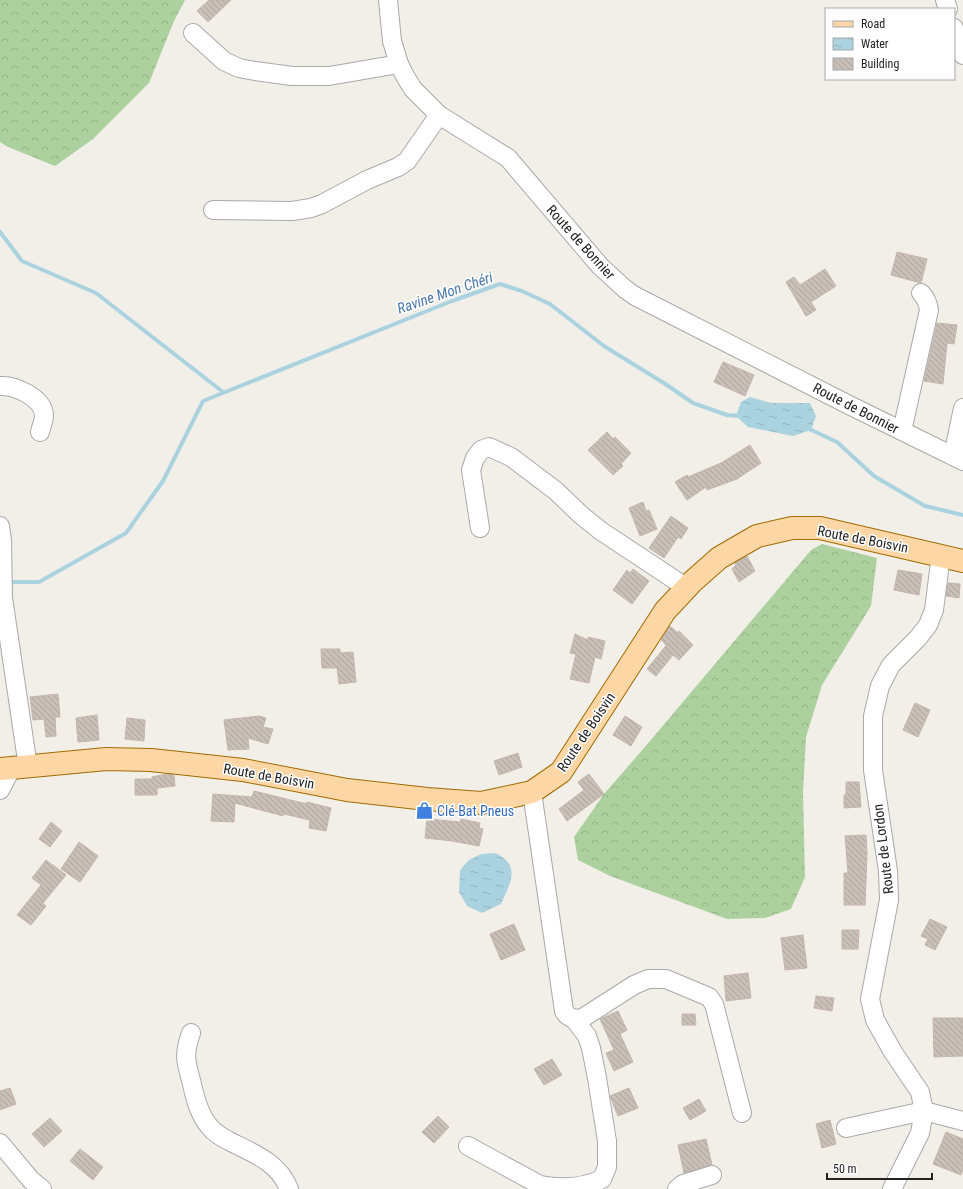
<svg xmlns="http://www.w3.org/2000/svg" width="963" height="1189" viewBox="0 0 963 1189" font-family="'Roboto Condensed',sans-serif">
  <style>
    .forest { fill: url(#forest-crowns) }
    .water { fill: url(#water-ripples) }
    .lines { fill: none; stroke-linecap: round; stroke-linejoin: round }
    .stream { stroke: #aad3df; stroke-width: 4 }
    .building { fill: url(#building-back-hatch); stroke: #c4b6ab }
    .minor-casing { stroke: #a9a9a9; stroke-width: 20 }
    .major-casing { stroke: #a06b00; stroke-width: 24 }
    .minor { stroke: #fff; stroke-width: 18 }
    .major { stroke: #fcd6a4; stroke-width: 22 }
    .labels { text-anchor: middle; stroke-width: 3; stroke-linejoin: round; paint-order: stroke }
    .street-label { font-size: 14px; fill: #222; stroke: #fff }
    .shop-label { font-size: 14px; fill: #366cbe; stroke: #fff; text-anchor: start }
    .water-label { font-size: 15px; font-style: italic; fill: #4a7aab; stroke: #fff }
  </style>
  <defs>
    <pattern id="forest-crowns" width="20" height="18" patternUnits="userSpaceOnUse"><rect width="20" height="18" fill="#add19e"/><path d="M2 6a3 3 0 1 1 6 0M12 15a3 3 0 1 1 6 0" fill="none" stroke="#95b388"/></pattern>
    <pattern id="water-ripples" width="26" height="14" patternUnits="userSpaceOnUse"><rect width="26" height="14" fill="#aad3df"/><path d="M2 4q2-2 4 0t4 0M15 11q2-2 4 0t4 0" fill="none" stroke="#92b5bf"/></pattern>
    <pattern id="building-back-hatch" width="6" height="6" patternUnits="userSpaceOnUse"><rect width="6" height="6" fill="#c7bfb8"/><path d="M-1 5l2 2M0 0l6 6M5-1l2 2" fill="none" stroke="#aba49e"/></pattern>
  </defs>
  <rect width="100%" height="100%" fill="#f2efe9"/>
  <!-- forest -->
  <g class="forest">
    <polygon points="0,0 185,0 174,21 149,83 93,139 55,166 8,147 0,142"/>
    <polygon points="822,544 877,558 871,606 822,685 806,737 803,792 805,877 791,909 765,918 727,919 610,876 578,860 574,837 604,794 650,741 811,550"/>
  </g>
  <!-- water -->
  <g class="water">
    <polygon points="750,397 771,403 810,403 816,416 811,430 793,436 748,427 736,416 741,402"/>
    <path d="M495 853C522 865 510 884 501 904L482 913 467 906 459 892 460 870 469 860 481 854Z"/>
  </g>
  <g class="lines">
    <!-- stream -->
    <g class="stream">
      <polyline points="0,232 22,261 96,293 223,392"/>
      <polyline points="807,428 837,442 874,476 925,506 963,515"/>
      <polyline points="8,582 39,582 126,533 163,481 203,401 452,301 500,284 522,291 550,304 604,346 667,385 693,403 727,415 740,416"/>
    </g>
  </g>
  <!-- building -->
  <g class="building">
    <polygon points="209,0 231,0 208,22 197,11"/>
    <polygon points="897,252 927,259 921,283 891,275"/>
    <polygon points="825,269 836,286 811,302 816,310 806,316 786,282 794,277 800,285"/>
    <polygon points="937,323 957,325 954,344 947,343 943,384 924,381"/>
    <polygon points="723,362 754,375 745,396 714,382"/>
    <polygon points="607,432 613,439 615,437 631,453 621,464 623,466 613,475 588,450"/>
    <polygon points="750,445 761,463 737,479 707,490 706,487 687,500 675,482 687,475 688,477 721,463"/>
    <polygon points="643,502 646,511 649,510 657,529 640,536 629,508"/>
    <polygon points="671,516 688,528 681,539 678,537 664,558 649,548"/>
    <polygon points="747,556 755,571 739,582 732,569 736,565 735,563"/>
    <polygon points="633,569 649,581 632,604 613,590 627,570 630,573"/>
    <polygon points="898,570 922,574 919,595 894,590"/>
    <polygon points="948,583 960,584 959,598 946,596"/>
    <polygon points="670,626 678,633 679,631 693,645 679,660 673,655 656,676 647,669 665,647 666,645 661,640"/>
    <polygon points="575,634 588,640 588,637 605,641 601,659 595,657 589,683 570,679 576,654 570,653"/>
    <polygon points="321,649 340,649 340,653 353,652 356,682 339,684 337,668 322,668"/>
    <polygon points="58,694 60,717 55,717 56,736 46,737 44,719 33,720 30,697"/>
    <polygon points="915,703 930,710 918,737 903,730"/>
    <polygon points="97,715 99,740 78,742 76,718"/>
    <polygon points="259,716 266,718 263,727 273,729 268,744 248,738 249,749 228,750 224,720"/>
    <polygon points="625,716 642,727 631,746 613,735"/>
    <polygon points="127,718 145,720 144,741 125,739"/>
    <polygon points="518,753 522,767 499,775 494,761"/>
    <polygon points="167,774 174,775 175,786 157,788 157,795 135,795 135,779 152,779 152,777"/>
    <polygon points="589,774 604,794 567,821 559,809 584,790 578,782"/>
    <polygon points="846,782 859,782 861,807 844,808 844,795 846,795"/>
    <polygon points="254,791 307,804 307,802 331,808 326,831 309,828 310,820 284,814 283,816 235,803 234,822 211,821 213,794 252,797"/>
    <polygon points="427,819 460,822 461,819 480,823 479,828 483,829 479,846 452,841 425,838"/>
    <polygon points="51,822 62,831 50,847 39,839"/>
    <polygon points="866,835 867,854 865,905 844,905 844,873 848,873 845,836"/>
    <polygon points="79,842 98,856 80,882 61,869"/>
    <polygon points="46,860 66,875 43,903 46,906 31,925 17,915 41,885 32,878"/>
    <polygon points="930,919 947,927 935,950 925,945 928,939 921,936"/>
    <polygon points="514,924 525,950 501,960 490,934"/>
    <polygon points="842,930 859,930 858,949 842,949"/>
    <polygon points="803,935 807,968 785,970 781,938"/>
    <polygon points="748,973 751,998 726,1001 724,976"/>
    <polygon points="816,996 834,998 832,1011 814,1008"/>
    <polygon points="618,1011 627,1030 620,1034 633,1062 614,1071 606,1053 614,1050 600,1019"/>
    <polygon points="682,1014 695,1014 696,1025 682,1025"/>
    <polygon points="933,1018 963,1018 963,1056 934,1057"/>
    <polygon points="552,1059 562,1075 544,1085 534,1069"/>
    <polygon points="10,1088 16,1104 0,1110 0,1091"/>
    <polygon points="629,1088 638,1108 618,1116 610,1096"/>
    <polygon points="699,1099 706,1111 690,1120 683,1108"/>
    <polygon points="438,1116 449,1127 434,1143 422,1132"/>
    <polygon points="50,1118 62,1131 44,1147 32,1134"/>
    <polygon points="830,1120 836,1144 822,1148 816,1124"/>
    <polygon points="946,1132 963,1139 963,1169 961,1175 933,1164"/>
    <polygon points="706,1139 712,1165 684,1173 678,1145"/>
    <polygon points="80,1149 103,1167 93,1180 70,1161"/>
  </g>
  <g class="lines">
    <defs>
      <g id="minor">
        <polyline points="388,0 392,41 399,64 405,76 413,89 439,115 508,158 600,266 625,289 635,296 849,405 963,461"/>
        <polyline points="945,0 948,9"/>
        <polyline points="954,28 963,55"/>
        <polyline points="193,33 224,61 239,68 255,71 292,76 329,76 399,64"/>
        <polyline points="213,210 292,211 311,208 322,204 367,180 398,167 407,161 439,115"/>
        <path d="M0 386C15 385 44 398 44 416 44 421 41 427 40 432"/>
        <path d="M902 431 929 310C928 303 926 298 921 293"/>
        <polyline points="953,456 963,408"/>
        <polyline points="0,526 2,540 3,598 28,767"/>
        <polyline points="480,528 471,470 475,458 481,450 489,447 511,457 556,491 581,515 601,531 687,588"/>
        <polyline points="0,790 12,767"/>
        <path d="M532 792 564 1011C568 1018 573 1019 581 1019L634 985 648 979H666L709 997 714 1004 742 1113"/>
        <path d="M191 1033C183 1056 186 1061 192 1084 195 1098 199 1114 209 1126 215 1134 223 1138 231 1142 255 1154 279 1163 289 1189"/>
        <polyline points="846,1128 924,1111 963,1121"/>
        <polyline points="0,1143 31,1180 42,1189"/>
        <path d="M468 1146 540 1185C561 1189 583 1188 602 1179L607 1167V1141L597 1078 591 1048 587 1036 574 1019"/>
        <polyline points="677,1189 683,1184 712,1175"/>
        <polyline points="892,1189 920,1133 924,1111 920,1092 893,1052 875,1020 870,999 889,900 888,871 873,770 873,716 880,686 891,665 918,638 928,625 934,610 941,555"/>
      </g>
      <polyline id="major" points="0,769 106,759 151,760 243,770 347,790 427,799 481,803 532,792 561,772 665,611 692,582 719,558 757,536 792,528 820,528 963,561"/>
    </defs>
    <!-- minor casing -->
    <use href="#minor" class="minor-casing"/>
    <!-- major casing -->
    <use href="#major" class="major-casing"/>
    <!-- minor -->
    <use href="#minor" class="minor"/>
    <!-- major -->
    <use href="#major" class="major"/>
  </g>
  <!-- icons -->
  <defs>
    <symbol id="shop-bare" viewBox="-9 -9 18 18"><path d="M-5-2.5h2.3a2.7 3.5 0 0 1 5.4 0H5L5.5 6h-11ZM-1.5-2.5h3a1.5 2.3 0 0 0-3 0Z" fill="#3f7fe0" stroke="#fff" stroke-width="2.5" paint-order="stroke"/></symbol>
  </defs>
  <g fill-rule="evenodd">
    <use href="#shop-bare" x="412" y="798" width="25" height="25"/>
  </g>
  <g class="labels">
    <!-- street labels -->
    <g class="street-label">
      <text transform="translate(581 242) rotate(48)" y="5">Route de Bonnier</text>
      <text transform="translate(856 408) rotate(27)" y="5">Route de Bonnier</text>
      <text transform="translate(863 539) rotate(11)" y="5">Route de Boisvin</text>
      <text transform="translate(586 732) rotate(-56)" y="5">Route de Boisvin</text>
      <text transform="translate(269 776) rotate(10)" y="5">Route de Boisvin</text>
      <text transform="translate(883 849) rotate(-97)" y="5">Route de Lordon</text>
    </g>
    <!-- shop labels -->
    <g class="shop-label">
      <text x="437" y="816">Clé-Bat Pneus</text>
    </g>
    <!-- water labels -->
    <g class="water-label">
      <text transform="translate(445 293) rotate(-19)" y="5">Ravine Mon Chéri</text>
    </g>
  </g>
  <!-- legend -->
  <rect x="825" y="8" width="130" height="72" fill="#ffffff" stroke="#a7a7a7"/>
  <rect x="833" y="21" width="20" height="6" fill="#fcd6a4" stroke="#a7a7a7"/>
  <text x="861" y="28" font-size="12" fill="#222222">Road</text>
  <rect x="833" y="38" width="20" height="12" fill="url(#water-ripples)" stroke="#a7a7a7"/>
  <text x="861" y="48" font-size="12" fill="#222222">Water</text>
  <rect x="833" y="58" width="20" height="12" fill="url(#building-back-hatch)" stroke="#a7a7a7"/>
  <text x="861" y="68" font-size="12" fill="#222222">Building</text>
  <!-- scale -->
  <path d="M827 1173v6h105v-6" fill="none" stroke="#222222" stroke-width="2"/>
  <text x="833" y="1173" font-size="12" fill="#222222" stroke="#ffffff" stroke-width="3" paint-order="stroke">50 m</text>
</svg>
